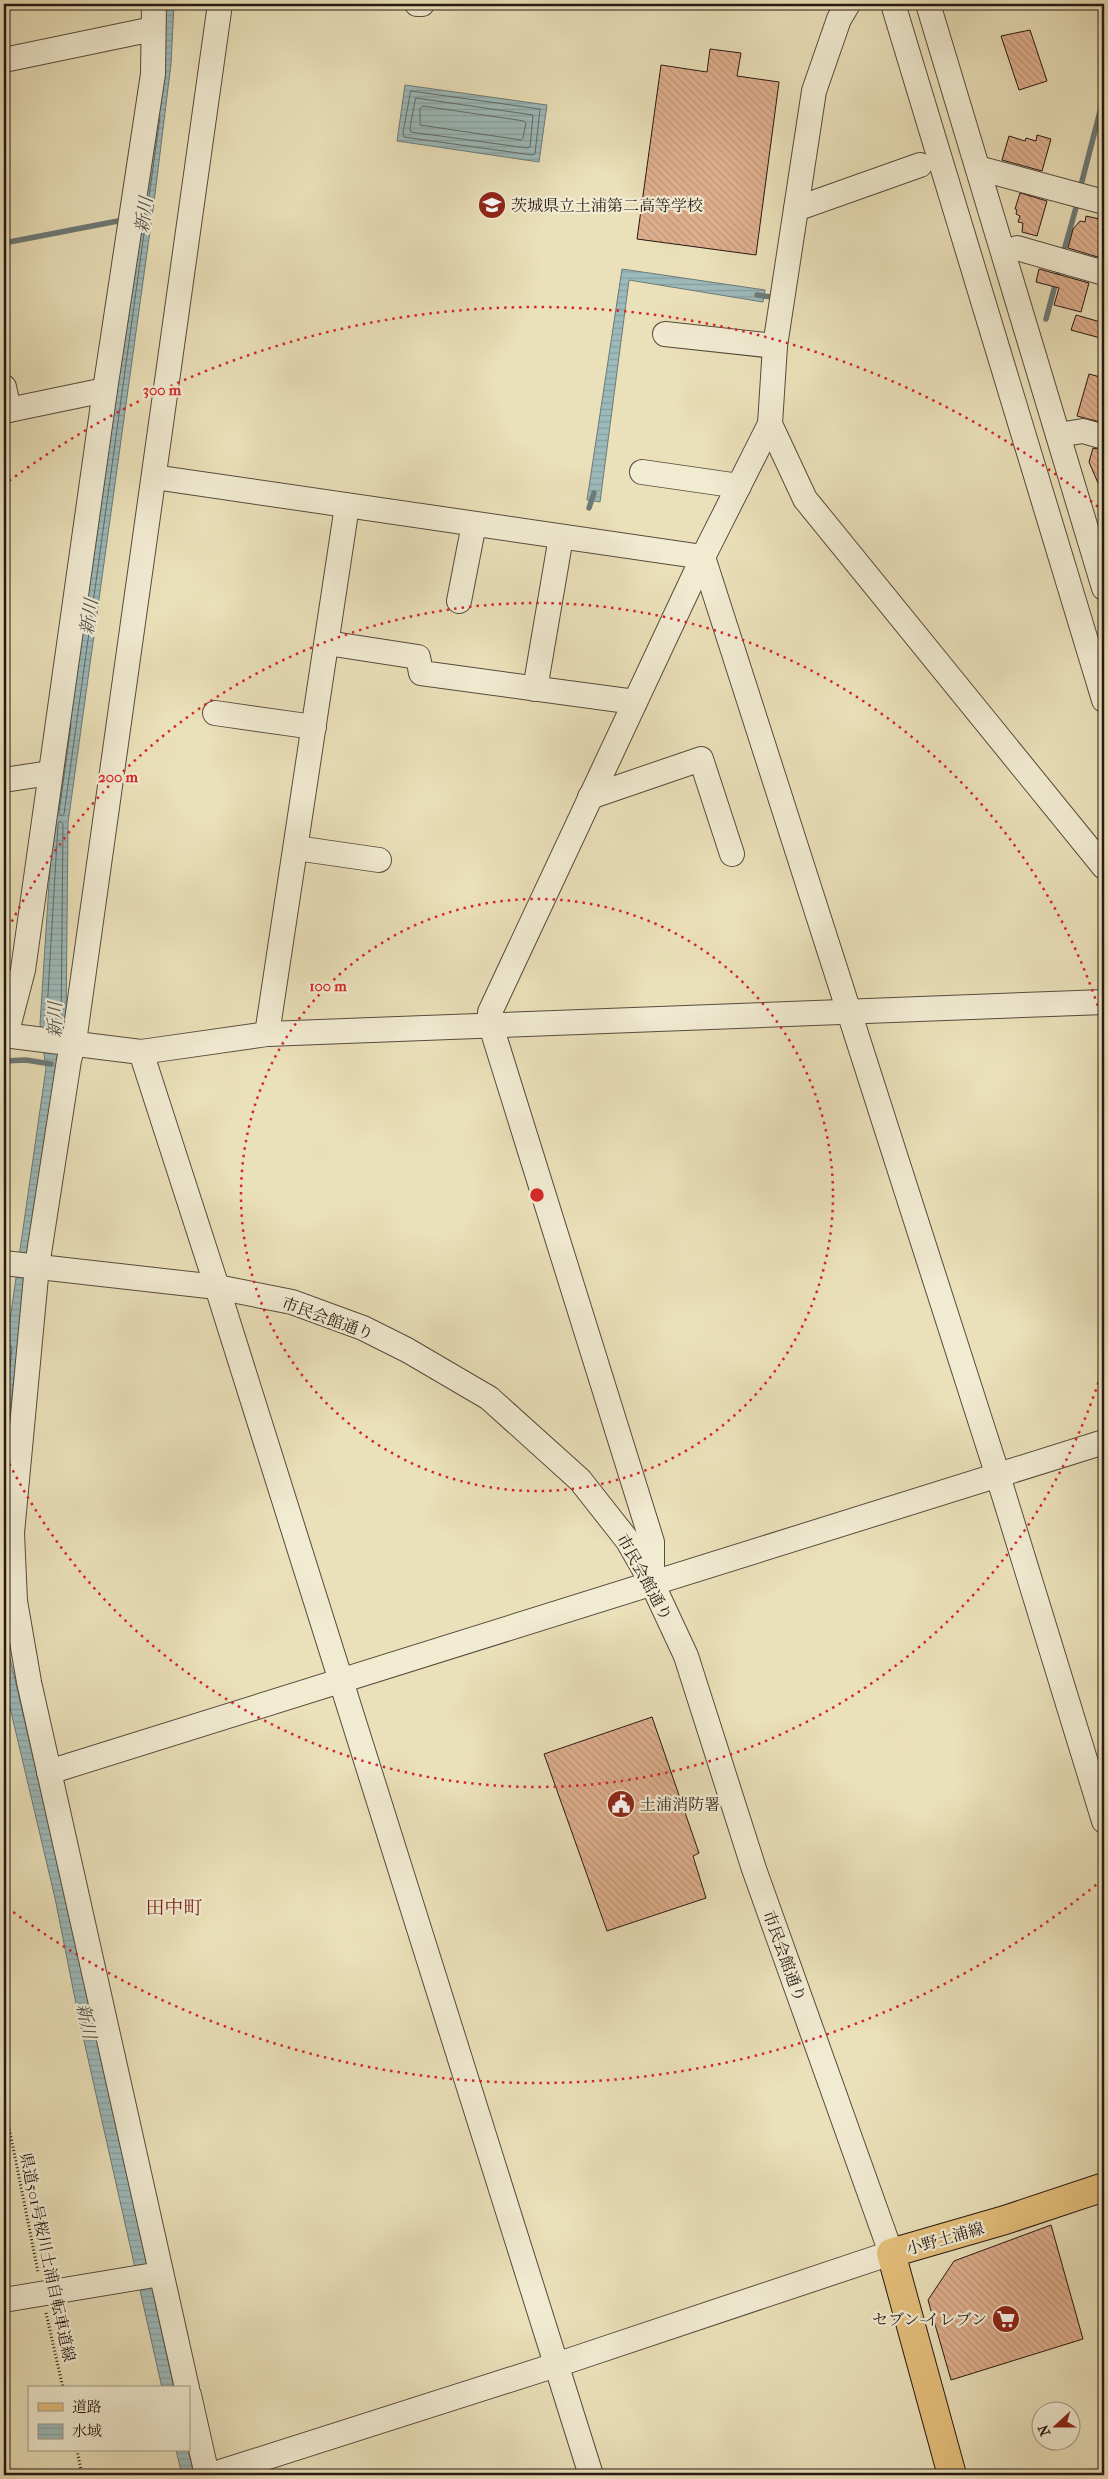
<svg xmlns="http://www.w3.org/2000/svg" width="1108" height="2479" viewBox="0 0 1108 2479" font-family="'IM FELL French Canon','Noto Serif JP',serif">
  <style>
    .water { fill: url(#water-rules); stroke: #6d7a78 }
    .lines { fill: none; stroke-linecap: round; stroke-linejoin: round }
    .shore { stroke: #616a67; stroke-width: 1 }
    .stream { stroke: #6d7a78; stroke-width: 5.5 }
    .building { fill: url(#building-back-hatch); stroke: #261914 }
    .minor-casing { stroke: #574b3d; stroke-width: 26 }
    .major-casing { stroke: #261914; stroke-width: 30 }
    .path { stroke: #261914; stroke-width: 3; stroke-dasharray: 1 2.5; stroke-linecap: butt }
    .minor { stroke: #f1ebd2; stroke-width: 24 }
    .major { stroke: #e5c07c; stroke-width: 28 }
    .ring { fill: none; stroke: #d62828; stroke-width: 2.5; stroke-dasharray: 2.5 5 }
    .labels { text-anchor: middle; stroke-width: 4.5; stroke-linejoin: round; paint-order: stroke }
    .poi-label { font-size: 16px; fill: #261914; stroke: #f1ebd2; text-anchor: start }
    .street-label { font-size: 16px; fill: #261914; stroke: #f1ebd2 }
    .water-label { font-size: 18px; font-style: italic; fill: #4f514e; stroke: #f1ebd2 }
    .quarter-label { font-size: 19px; fill: #7a1f14; stroke: #f1ebd2 }
    .centre { fill: #d62828; stroke: #f1ebd2; stroke-width: 2.5 }
    .ring-label { font-size: 15px; text-anchor: middle; font-weight: bold; fill: #d62828; stroke: #f1ebd2; stroke-width: 4.5; stroke-linejoin: round; paint-order: stroke }
  </style>
  <defs>
    <pattern id="water-rules" width="6" height="5" patternUnits="userSpaceOnUse" patternTransform="scale(1.25)"><rect width="6" height="5" fill="#9cbaba"/><path d="M0 2.5h6" fill="none" stroke="#869f9f"/></pattern>
    <pattern id="building-back-hatch" width="6" height="6" patternUnits="userSpaceOnUse" patternTransform="scale(1.25)"><rect width="6" height="6" fill="#e0b08f"/><path d="M-1 5l2 2M0 0l6 6M5-1l2 2" fill="none" stroke="#c0977a"/></pattern>
  </defs>
  <rect width="100%" height="100%" fill="#eae0b9"/>
  <filter id="stains"><feTurbulence type="fractalNoise" baseFrequency=".004" numOctaves="4"/><feColorMatrix values="0 0 0 0 .2 0 0 0 0 .09 0 0 0 0 .02 0 0 0 .5 -.17"/></filter>
  <radialGradient id="worn" r=".72"><stop offset=".6" stop-color="#630" stop-opacity="0"/><stop offset="1" stop-color="#630" stop-opacity=".3"/></radialGradient>
  <!-- water -->
  <g class="water">
    <polygon points="160,4 174,4 171,64 154,202 68,823 66,1030 20,1327 4,1465 4,1362 46,1068 40,1024 53,821"/>
    <polygon points="405,85 547,105 539,162 397,141"/>
    <polygon points="622,269 765,290 763,302 629,280 600,502 587,500"/>
    <polygon points="4,1619 10,1658 86,1986 174,2388 162,2388 78,2014 55,1898 4,1682"/>
    <polygon points="176,2450 188,2450 194,2475 182,2475"/>
  </g>
  <g class="lines">
    <!-- shore -->
    <g class="shore">
      <polygon points="411,91 540,109 535,154 532,155 404,137 403,134"/>
      <polygon points="416,98 533,115 530,147 527,148 411,132 410,129"/>
      <polygon points="423,106 524,121 526,123 523,138 521,140 420,125 420,109"/>
      <polyline points="71,724 59,813 61,816 64,814 160,117"/>
      <polyline points="46,1027 58,824 60,821 63,824 61,1029"/>
      <polyline points="4,1347 10,1345 12,1348 4,1422"/>
    </g>
    <!-- stream -->
    <g class="stream">
      <polyline points="1081,185 1104,96"/>
      <polyline points="4,243 118,221"/>
      <polyline points="1063,254 1077,204"/>
      <polyline points="757,295 772,297"/>
      <polyline points="1046,319 1060,267"/>
      <polyline points="589,508 594,493"/>
      <polyline points="4,1061 26,1060 51,1064"/>
    </g>
  </g>
  <!-- building -->
  <g class="building">
    <polygon points="1030,30 1047,81 1019,90 1001,36"/>
    <polygon points="710,49 741,53 737,76 779,82 756,255 637,239 661,65 707,72"/>
    <polygon points="1037,135 1051,139 1042,171 1002,160 1009,136 1025,141 1026,138 1036,141"/>
    <polygon points="1020,193 1047,201 1037,236 1022,232 1023,223 1018,222 1020,216 1016,214 1017,210 1015,209"/>
    <polygon points="1086,216 1104,220 1104,259 1068,248 1073,229 1080,221 1085,222"/>
    <polygon points="1039,269 1089,283 1081,312 1054,305 1059,288 1036,282"/>
    <polygon points="1076,315 1104,323 1104,339 1071,330"/>
    <polygon points="1089,374 1104,378 1104,423 1077,416"/>
    <polygon points="1093,448 1104,450 1104,497 1089,462"/>
    <polygon points="652,1717 699,1853 693,1856 706,1898 607,1931 544,1754"/>
    <polygon points="1051,2225 1083,2339 951,2380 928,2300 954,2261"/>
  </g>
  <g class="lines">
    <defs>
      <g id="minor">
        <polyline points="417,4 422,4"/>
        <polyline points="848,4 839,19 814,91 775,346 770,424 805,499 1104,867"/>
        <polyline points="893,4 1104,700"/>
        <polyline points="928,4 1104,588"/>
        <polyline points="4,60 153,29"/>
        <polyline points="978,168 1104,202"/>
        <polyline points="796,209 920,165"/>
        <polyline points="1017,248 1104,273"/>
        <polyline points="665,334 775,346"/>
        <polyline points="4,387 9,410"/>
        <polyline points="4,411 105,390"/>
        <polyline points="1058,435 1083,431 1104,437"/>
        <polyline points="642,472 739,486"/>
        <polyline points="154,477 703,557 998,1476 1104,1821"/>
        <polyline points="459,601 474,524"/>
        <polyline points="327,643 418,657 421,673 635,702"/>
        <polyline points="535,689 561,537"/>
        <polyline points="215,713 314,727"/>
        <polyline points="4,780 50,773"/>
        <polyline points="590,797 701,759 732,854"/>
        <polyline points="296,848 379,860"/>
        <polyline points="267,1034 347,506"/>
        <polyline points="4,1035 141,1052 267,1034 1104,1002"/>
        <polyline points="6,1035 23,970 105,390 153,74 154,4"/>
        <polyline points="141,1052 217,1287 591,2475"/>
        <polyline points="4,1263 217,1287 292,1302 363,1328 407,1350 489,1398 580,1480 628,1541 652,1583 686,1656 754,1869 891,2253 556,2365 211,2475"/>
        <polyline points="652,1582 652,1542 491,1026 490,1012 703,557 770,424"/>
        <polyline points="49,1772 1104,1442"/>
        <polyline points="4,2300 160,2274"/>
        <polyline points="187,2388 29,1682 15,1601 12,1533 37,1266 69,1060 74,1042 220,4"/>
        <polyline points="189,2395 207,2475"/>
      </g>
      <polyline id="major" points="952,2475 891,2253 1005,2220 1104,2187"/>
    </defs>
    <!-- minor casing -->
    <use href="#minor" class="minor-casing"/>
    <!-- major casing -->
    <use href="#major" class="major-casing"/>
    <!-- path -->
    <g class="path">
      <polyline points="4,2102 38,2272"/>
      <polyline points="46,2313 63,2388"/>
      <polyline points="77,2450 82,2475"/>
    </g>
    <!-- minor -->
    <use href="#minor" class="minor"/>
    <!-- major -->
    <use href="#major" class="major"/>
  </g>
  <!-- distance rings -->
  <g class="ring">
    <circle cx="537" cy="1195" r="296"/>
    <path d="M1103 1368A592 592 0 0 1 5 1455M5 935A592 592 0 0 1 1103 1022"/>
    <path d="M1102 1880A888 888 0 0 1 9 1909M9 481A888 888 0 0 1 1102 510"/>
  </g>
  <!-- icons -->
  <defs>
    <symbol id="school-disc" viewBox="-11 -11 22 22"><circle r="9.5" fill="#8f2418" stroke="#f1ebd2"/><path d="M0-5L7-2L0 1L-7-2ZM-4 1L0 2.5L4 1V4Q0 6-4 4Z" fill="#fff"/></symbol>
    <symbol id="civic-disc" viewBox="-11 -11 22 22"><circle r="9.5" fill="#8f2418" stroke="#f1ebd2"/><path d="M-.6-6.5H3V-4.5H.6V-3L4-1V1h2V6H-6V1h2V-1L-.6-3ZM-1.2 2.5V6h2.4V2.5Z" fill="#fff"/></symbol>
    <symbol id="supermarket-disc" viewBox="-11 -11 22 22"><circle r="9.5" fill="#8f2418" stroke="#f1ebd2"/><path d="M-6-5.5h2.5l.6 2H6L4.5 2H-2.5L-4.4-4H-6ZM-1.5 3.2a1.3 1.3 0 1 0 .1 0ZM3 3.2a1.3 1.3 0 1 0 .1 0Z" fill="#fff"/></symbol>
  </defs>
  <g fill-rule="evenodd">
    <use href="#school-disc" x="476" y="189" width="32" height="32"/>
    <use href="#civic-disc" x="605" y="1788" width="32" height="32"/>
    <use href="#supermarket-disc" x="990" y="2303" width="32" height="32"/>
  </g>
  <g class="labels">
    <!-- poi labels -->
    <g class="poi-label">
      <text x="511" y="211">茨城県立土浦第二高等学校</text>
      <text x="640" y="1810">土浦消防署</text>
      <text x="987" y="2325" text-anchor="end">セブン-イレブン</text>
    </g>
    <!-- street labels -->
    <g class="street-label">
      <text transform="translate(328 1318) rotate(20)" y="6">市民会館通り</text>
      <text transform="translate(645 1577) rotate(61)" y="6">市民会館通り</text>
      <text transform="translate(785 1956) rotate(70)" y="6">市民会館通り</text>
      <text transform="translate(945 2238) rotate(-16)" y="6">小野土浦線</text>
      <text transform="translate(48 2257) rotate(78)" y="6">県道501号桜川土浦自転車道線</text>
    </g>
    <!-- water labels -->
    <g class="water-label">
      <text transform="translate(144 215) rotate(-82)" y="6">新川</text>
      <text transform="translate(89 617) rotate(-82)" y="6">新川</text>
      <text transform="translate(55 1020) rotate(-89)" y="6">新川</text>
      <text transform="translate(86 2021) rotate(78)" y="6">新川</text>
    </g>
    <!-- quarter labels -->
    <g class="quarter-label">
      <text x="174" y="1914">田中町</text>
    </g>
  </g>
  <circle cx="537" cy="1195" r="8" class="centre"/>
  <g class="ring-label">
    <text x="162" y="395">300 m</text>
    <text x="118" y="782">200 m</text>
    <text x="328" y="991">100 m</text>
  </g>
  <!-- margin -->
  <rect width="1108" height="2479" fill="none" stroke="#eae0b9" stroke-width="20"/>
  <rect x="5" y="5" width="1098" height="2469" fill="none" stroke="#261914" stroke-width="2.5"/>
  <rect x="10" y="10" width="1088" height="2459" fill="none" stroke="#261914"/>
  <!-- legend -->
  <rect x="28" y="2386" width="162" height="65" fill="#f1ebd2" stroke="#a09786"/>
  <rect x="38" y="2403" width="25" height="8" fill="#e5c07c" stroke="#a09786"/>
  <text x="72" y="2412" font-size="15" fill="#261914">道路</text>
  <rect x="38" y="2424" width="25" height="15" fill="url(#water-rules)" stroke="#a09786"/>
  <text x="72" y="2436" font-size="15" fill="#261914">水域</text>
  <!-- north arrow -->
  <g transform="translate(1056 2426) rotate(249)"><circle r="24" fill="#f1ebd2" stroke="#a09786"/>
  <path d="M0-4L9 19L0 12L-9 19Z" fill="#8f2418"/>
  <text y="-8" font-size="14" font-weight="bold" text-anchor="middle" fill="#261914">N</text>
  </g>
  <rect width="100%" height="100%" filter="url(#stains)"/>
  <rect width="100%" height="100%" fill="url(#worn)"/>
</svg>
